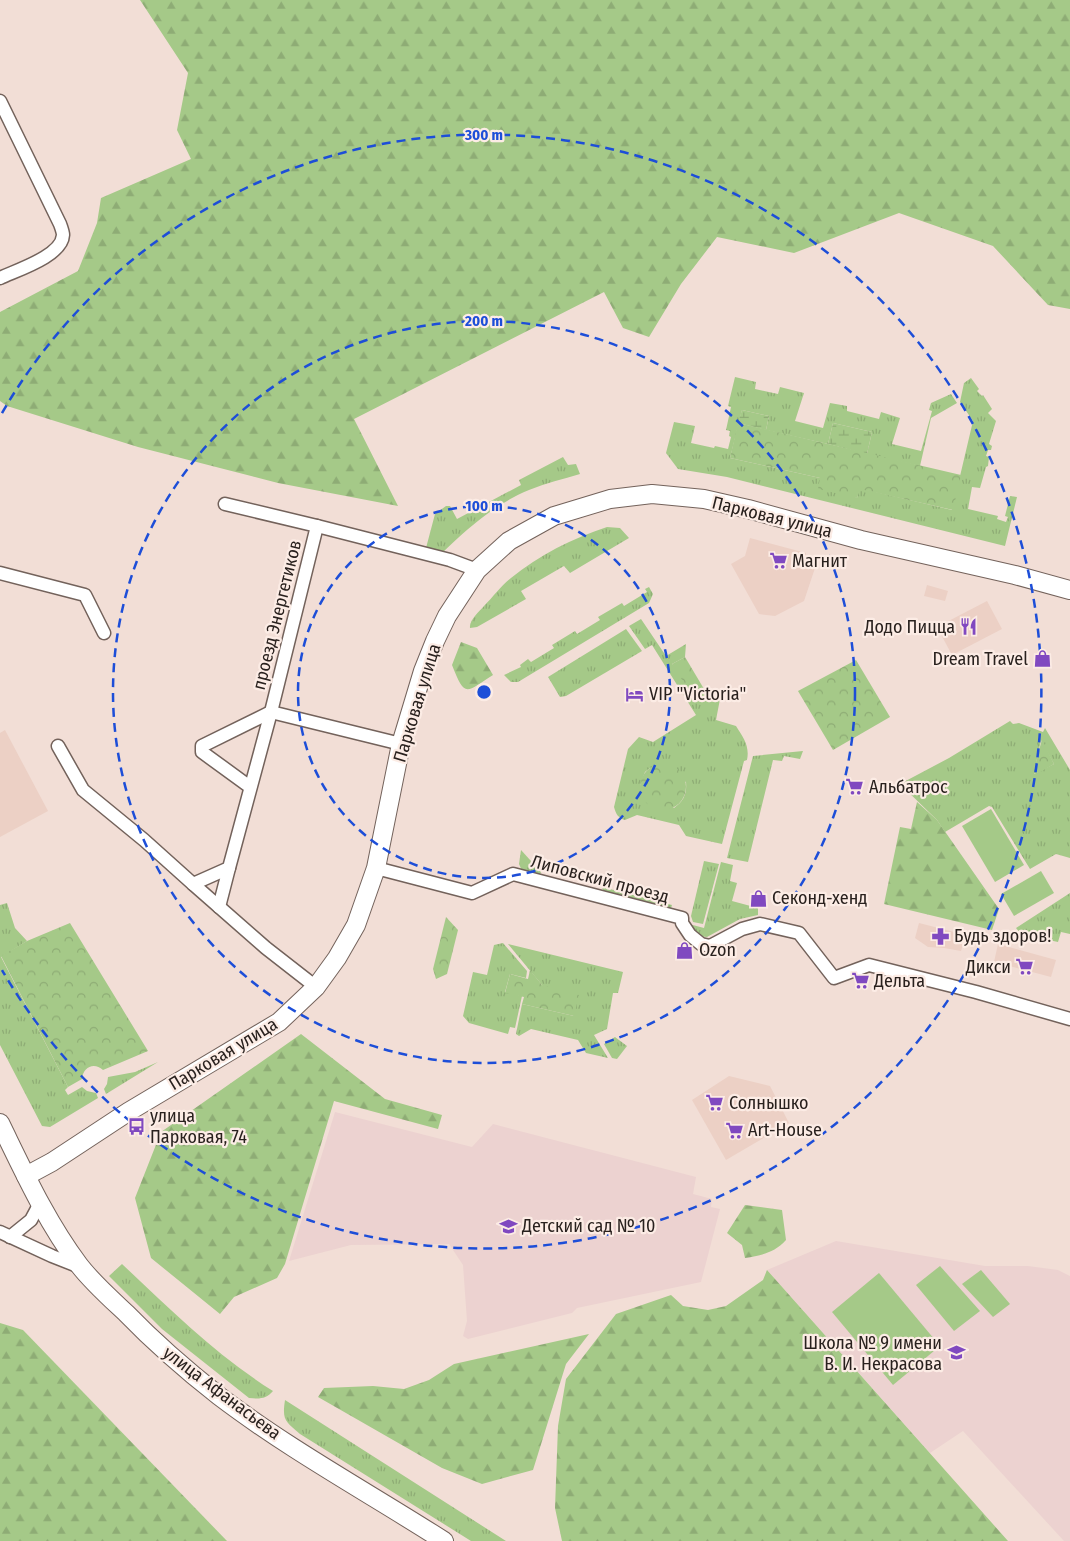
<svg xmlns="http://www.w3.org/2000/svg" width="1070" height="1541" viewBox="0 0 1070 1541" font-family="'Fira Sans Condensed',sans-serif">
  <style>
    .built { fill: #ecd0c5 }
    .education { fill: #ecd2d0 }
    .grass { fill: url(#grass-tufts); fill-rule: evenodd }
    .forest { fill: url(#forest-firs) }
    .wetland { fill: url(#wetland-marsh) }
    .park { fill: url(#park-crowns) }
    .pitch { fill: #a5c988 }
    .lines { fill: none; stroke-linecap: round; stroke-linejoin: round }
    .street-casing { stroke: #73625b; stroke-width: 15 }
    .secondary-casing { stroke: #73625b; stroke-width: 20 }
    .street { stroke: #fff; stroke-width: 12 }
    .secondary { stroke: #fff; stroke-width: 18 }
    .ring { fill: none; stroke: #1d4ed8; stroke-width: 2.5; stroke-dasharray: 9 6 }
    .labels { text-anchor: middle; stroke-width: 4.5; stroke-linejoin: round; paint-order: stroke }
    .street-label { font-size: 18px; fill: #29211e; stroke: #fcece5 }
    .poi-label { font-size: 18px; fill: #29211e; stroke: #fcece5; text-anchor: start }
    .centre { fill: #1d4ed8; stroke: #fcece5; stroke-width: 2.5 }
    .ring-label { font-size: 15px; text-anchor: middle; font-weight: bold; fill: #1d4ed8; stroke: #fcece5; stroke-width: 4.5; stroke-linejoin: round; paint-order: stroke }
  </style>
  <defs>
    <pattern id="grass-tufts" width="24" height="20" patternUnits="userSpaceOnUse" patternTransform="scale(1.25)"><rect width="24" height="20" fill="#a5c988"/><path d="M3 7l-1-3M5 7V3M7 7l1-3M15 17l-1-3M17 17v-4M19 17l1-3" fill="none" stroke="#8eac75"/></pattern>
    <pattern id="forest-firs" width="22" height="20" patternUnits="userSpaceOnUse" patternTransform="scale(1.25)"><rect width="22" height="20" fill="#a5c988"/><path d="M5 1l3.5 6h-7zM16 11l3.5 6h-7z" fill="#8eac75"/></pattern>
    <pattern id="wetland-marsh" width="20" height="14" patternUnits="userSpaceOnUse" patternTransform="scale(1.25)"><rect width="20" height="14" fill="#a5c988"/><path d="M1 5h8M5 5V1M11 12h8M15 12V8" fill="none" stroke="#8eac75"/></pattern>
    <pattern id="park-crowns" width="20" height="18" patternUnits="userSpaceOnUse" patternTransform="scale(1.25)"><rect width="20" height="18" fill="#a5c988"/><path d="M2 6a3 3 0 1 1 6 0M12 15a3 3 0 1 1 6 0" fill="none" stroke="#8eac75"/></pattern>
  </defs>
  <rect width="100%" height="100%" fill="#f2ded6"/>
  <!-- built -->
  <g class="built">
    <polygon points="750,538 806,553 806,565 815,568 804,601 775,616 759,614 731,564 745,556"/>
    <polygon points="927,585 948,591 945,601 924,596"/>
    <polygon points="987,601 1002,629 952,655 937,627"/>
    <polygon points="5,730 48,811 0,837 0,733"/>
    <polygon points="919,923 966,935 961,951 944,948 928,947 915,938"/>
    <polygon points="998,944 1056,960 1051,977 994,962"/>
    <polygon points="729,1076 770,1086 789,1123 726,1160 692,1100"/>
  </g>
  <!-- education -->
  <g class="education">
    <polygon points="335,1112 472,1147 493,1124 696,1177 693,1194 712,1199 711,1207 720,1209 701,1282 577,1308 572,1313 468,1339 463,1336 467,1321 463,1265 449,1244 351,1245 289,1261"/>
    <polygon points="836,1241 985,1266 1028,1266 1058,1270 1070,1276 1070,1541 1064,1541 963,1431 930,1453 767,1270"/>
  </g>
  <!-- grass -->
  <g class="grass">
    <polygon points="735,377 756,382 755,389 778,394 780,387 804,393 795,421 823,428 830,403 847,406 847,411 879,419 881,412 900,418 892,444 921,451 932,411 929,410 931,403 951,394 957,403 931,418 920,466 867,454 872,432 833,423 828,444 766,430 769,416 742,410 730,458 820,478 857,498 859,488 952,510 973,421 960,402 964,383 971,378 979,389 977,391 982,396 983,395 992,409 988,413 996,421 989,444 992,446 991,450 988,450 986,456 989,457 988,466 986,467 980,488 972,487 968,509 998,516 997,519 1006,522 1008,517 1005,516 1010,496 1017,497 1005,546 727,477 678,469 666,453 674,422 695,426 691,443 714,448 715,446 728,449 731,437 729,436 730,431 726,430 731,407 728,406"/>
    <path d="M563 457 568 465 576 464 580 474C563 479 546 483 529 490 495 504 468 528 442 553L426 548 435 514 446 506H450L457 519 521 485 519 480Z"/>
    <path d="M607 527 620 528 629 538 570 573 564 566 521 591 526 599 477 627 470 628C469 620 479 612 484 606 493 597 501 586 511 578 539 555 573 538 607 527Z"/>
    <polygon points="649,587 653,594 649,603 518,682 511,682 504,675 521,667 520,665 528,659 531,662 554,648 552,645 575,631 577,634 600,620 598,617 622,603 624,606 647,592 645,589"/>
    <path d="M641 619 666 656 686 644 685 657 672 664 706 694H717L720 699 716 720 736 726C743 737 750 746 747 760L744 761 722 844 686 836 679 825 637 815 625 820C618 818 616 814 614 807L628 749 639 737 653 742 696 715 652 645 645 649 629 626ZM650 768 686 782C687 794 684 801 674 808L640 785 645 772Z"/>
    <polygon points="626,629 642,651 566,696 560,697 548,677"/>
    <path d="M1010 721 1013 724 1019 723 1043 732 1045 728 1070 770V858L1056 854 1030 869 992 807 989 806 945 832 937 820 900 784 949 758ZM1041 740 1054 764 1034 774V773Z"/>
    <polygon points="803,751 800,759 784,756 782,761 773,760 748,862 727,858 753,756"/>
    <polygon points="521,850 541,872 539,877 523,873 519,864"/>
    <polygon points="704,861 719,864 703,924 693,922 691,916"/>
    <polygon points="721,862 733,865 730,881 737,883 732,901 758,908 758,915 740,919 707,937 697,936 689,924 704,928"/>
    <polygon points="602,887 672,905 670,912 605,896"/>
    <polygon points="1070,893 1070,934 1061,932 1058,942 1021,934 1016,928"/>
    <polygon points="7,903 15,928 27,941 1,957 68,1087 65,1090 68,1095 82,1087 87,1091 96,1093 98,1098 50,1127 42,1126 0,1045 0,905"/>
    <polygon points="503,943 527,971 526,978 510,974 505,992 522,996 515,1028 510,1027 508,1034 469,1023 463,1016 473,972 487,975 494,945"/>
    <polygon points="508,944 623,972 618,993 613,993 607,1029 594,1035 608,1058 586,1053 578,1040 531,1029 519,1036 516,1034 522,1004 574,1016 542,985"/>
    <polygon points="615,1037 627,1046 617,1059 612,1058 604,1044"/>
    <polygon points="158,1062 106,1094 104,1089 107,1084 108,1077 135,1072"/>
    <path d="M122 1264C170 1309 217 1356 273 1391 266 1399 260 1399 249 1398L162 1329 109 1276Z"/>
    <path d="M285 1400 506 1541H471L300 1434C285 1421 282 1420 285 1400Z"/>
  </g>
  <!-- forest -->
  <g class="forest">
    <polygon points="140,0 1070,0 1070,309 1048,305 993,246 899,213 794,253 717,237 681,284 649,337 623,328 604,292 354,419 398,506 278,483 138,447 7,406 0,401 0,312 78,271 97,223 101,198 191,159 177,130 188,73"/>
    <path d="M461 642 477 648 493 675C465 693 465 698 452 665Z"/>
    <polygon points="917,802 937,820 999,909 992,930 884,904 900,827 911,829"/>
    <polygon points="301,1034 385,1099 442,1115 438,1129 334,1101 285,1264 277,1278 234,1297 220,1314 151,1258 135,1198 161,1132"/>
    <path d="M745 1205 782 1210 786 1240C774 1253 762 1255 745 1258L742 1245 727 1233Z"/>
    <polygon points="767,1270 1008,1541 562,1541 555,1508 558,1426 566,1379 616,1314 671,1295 683,1306 708,1310 726,1306 763,1280"/>
    <polygon points="0,1323 23,1330 227,1541 0,1541"/>
    <polygon points="589,1334 566,1364 533,1470 482,1484 442,1468 318,1397 324,1388 373,1386 404,1389 429,1380 454,1364"/>
  </g>
  <!-- wetland -->
  <g class="wetland">
    <polygon points="742,410 769,416 766,430 738,423"/>
    <polygon points="833,423 872,432 867,454 828,444"/>
  </g>
  <!-- park -->
  <g class="park">
    <polygon points="738,423 961,475 953,510 860,489 857,498 818,489 820,478 730,458"/>
    <polygon points="685,657 707,694 695,700 672,664"/>
    <polygon points="856,660 890,717 833,750 798,691"/>
    <polygon points="1042,739 1054,764 1042,771 1033,774"/>
    <circle cx="663" cy="787" r="23"/>
    <polygon points="446,917 458,930 447,974 436,979 433,969"/>
    <path d="M70 923 148 1051 103 1070C94 1062 83 1067 82 1079L68 1087 1 956 27 941Z"/>
    <polygon points="530,970 542,985 579,995 574,1016 522,1004 524,997 505,993 510,974 528,979"/>
  </g>
  <!-- pitch -->
  <g class="pitch">
    <polygon points="991,809 1024,865 995,882 962,826"/>
    <polygon points="1041,871 1054,893 1014,916 1001,894"/>
    <polygon points="940,1266 980,1311 954,1331 916,1285"/>
    <polygon points="981,1270 1010,1304 993,1317 962,1284"/>
    <polygon points="879,1273 940,1346 893,1385 832,1312"/>
  </g>
  <g class="lines">
    <defs>
      <g id="street">
        <path d="M0 101 60 224C61 227 63 232 63 235 62 256 17 270 0 278"/>
        <polyline points="317,526 450,560 477,570"/>
        <polyline points="0,573 85,595 104,633"/>
        <polyline points="58,746 83,790 144,840 193,884 229,868 271,712 317,526 225,504"/>
        <polyline points="250,787 202,752 202,746 271,712 401,744"/>
        <polyline points="376,868 472,893 513,874 682,918 682,923 690,935 701,944 710,946 742,929 760,924 799,933 834,978 869,965 976,992 1070,1019"/>
        <polyline points="193,884 266,948 316,987"/>
        <polyline points="219,907 229,868"/>
        <polyline points="0,1232 52,1256 80,1267"/>
        <polyline points="10,1237 31,1220 39,1205"/>
      </g>
      <g id="secondary">
        <path d="M0 1123C24 1172 46 1221 79 1265 92 1282 110 1298 126 1313 155 1343 186 1370 219 1396 290 1450 369 1493 444 1541"/>
        <polyline points="26,1176 52,1162 128,1112 279,1022 316,987 337,958 356,925 376,868 401,744 423,671 435,641 447,616 477,570 509,541 554,516 610,499 652,494 704,499 748,509 861,540 1015,575 1070,590"/>
      </g>
    </defs>
    <!-- street casing -->
    <use href="#street" class="street-casing"/>
    <!-- secondary casing -->
    <use href="#secondary" class="secondary-casing"/>
    <!-- street -->
    <use href="#street" class="street"/>
    <!-- secondary -->
    <use href="#secondary" class="secondary"/>
  </g>
  <!-- distance rings -->
  <g class="ring">
    <circle cx="484" cy="692" r="186"/>
    <circle cx="484" cy="692" r="371"/>
    <path d="M2 413A557 557 0 1 1 2 970"/>
  </g>
  <!-- icons -->
  <defs>
    <symbol id="supermarket-bare" viewBox="-9 -9 18 18"><path d="M-6-5.5h2.5l.6 2H6L4.5 2H-2.5L-4.4-4H-6ZM-1.5 3.2a1.3 1.3 0 1 0 .1 0ZM3 3.2a1.3 1.3 0 1 0 .1 0Z" fill="#8049c0" stroke="#fcece5" stroke-width="2.5" paint-order="stroke"/></symbol>
    <symbol id="restaurant-bare" viewBox="-9 -9 18 18"><path d="M-5-6h1v4h1v-4h1v4h1v-4h1v5L-1.5 .5V6h-2V.5L-5-1ZM5-6V6H3V1.5H1.5Q1.5-4 5-6Z" fill="#8049c0" stroke="#fcece5" stroke-width="2.5" paint-order="stroke"/></symbol>
    <symbol id="shop-bare" viewBox="-9 -9 18 18"><path d="M-5-2.5h2.3a2.7 3.5 0 0 1 5.4 0H5L5.5 6h-11ZM-1.5-2.5h3a1.5 2.3 0 0 0-3 0Z" fill="#8049c0" stroke="#fcece5" stroke-width="2.5" paint-order="stroke"/></symbol>
    <symbol id="hotel-bare" viewBox="-9 -9 18 18"><path d="M-6-4.5h1.5V1H6V5H4.5V3h-9V5H-6ZM-4 0a1.8 1.8 0 1 1 3.6 0ZM.5 0V-2.5h3Q6-2.5 6 0Z" fill="#8049c0" stroke="#fcece5" stroke-width="2.5" paint-order="stroke"/></symbol>
    <symbol id="pharmacy-bare" viewBox="-9 -9 18 18"><path d="M-2-6h4v4h4v4h-4v4h-4v-4h-4v-4h4Z" fill="#8049c0" stroke="#fcece5" stroke-width="2.5" paint-order="stroke"/></symbol>
    <symbol id="bus-bare" viewBox="-9 -9 18 18"><path d="M-5-6H5V4H4V6H2V4H-2V6H-4V4H-5ZM-3.5-4V0h7V-4ZM-3.5 1.2v1.5H-2V1.2ZM2 1.2v1.5H3.5V1.2Z" fill="#8049c0" stroke="#fcece5" stroke-width="2.5" paint-order="stroke"/></symbol>
    <symbol id="school-bare" viewBox="-9 -9 18 18"><path d="M0-5L7-2L0 1L-7-2ZM-4 1L0 2.5L4 1V4Q0 6-4 4Z" fill="#8049c0" stroke="#fcece5" stroke-width="2.5" paint-order="stroke"/></symbol>
  </defs>
  <g fill-rule="evenodd">
    <use href="#supermarket-bare" x="766" y="548" width="25" height="25"/>
    <use href="#restaurant-bare" x="956" y="614" width="25" height="25"/>
    <use href="#shop-bare" x="1030" y="646" width="25" height="25"/>
    <use href="#hotel-bare" x="622" y="682" width="25" height="25"/>
    <use href="#supermarket-bare" x="842" y="774" width="25" height="25"/>
    <use href="#shop-bare" x="746" y="886" width="25" height="25"/>
    <use href="#pharmacy-bare" x="928" y="924" width="25" height="25"/>
    <use href="#shop-bare" x="672" y="938" width="25" height="25"/>
    <use href="#supermarket-bare" x="1012" y="954" width="25" height="25"/>
    <use href="#supermarket-bare" x="848" y="968" width="25" height="25"/>
    <use href="#supermarket-bare" x="702" y="1090" width="25" height="25"/>
    <use href="#bus-bare" x="124" y="1114" width="25" height="25"/>
    <use href="#supermarket-bare" x="722" y="1118" width="25" height="25"/>
    <use href="#school-bare" x="496" y="1214" width="25" height="25"/>
    <use href="#school-bare" x="944" y="1340" width="25" height="25"/>
  </g>
  <g class="labels">
    <!-- street labels -->
    <g class="street-label">
      <text transform="translate(772 517) rotate(14)" y="6">Парковая улица</text>
      <text transform="translate(277 615) rotate(-76)" y="6">проезд Энергетиков</text>
      <text transform="translate(417 703) rotate(-73)" y="6">Парковая улица</text>
      <text transform="translate(600 879) rotate(15)" y="6">Липовский проезд</text>
      <text transform="translate(223 1054) rotate(-31)" y="6">Парковая улица</text>
      <text transform="translate(222 1393) rotate(37)" y="6">улица Афанасьева</text>
    </g>
    <!-- poi labels -->
    <g class="poi-label">
      <text x="792" y="567">Магнит</text>
      <text x="955" y="633" text-anchor="end">Додо Пицца</text>
      <text x="1028" y="665" text-anchor="end">Dream Travel</text>
      <text x="649" y="700">VIP "Victoria"</text>
      <text x="869" y="793">Альбатрос</text>
      <text x="772" y="904">Секонд-хенд</text>
      <text x="954" y="942">Будь здоров!</text>
      <text x="699" y="956">Ozon</text>
      <text x="1011" y="973" text-anchor="end">Дикси</text>
      <text x="874" y="987">Дельта</text>
      <text x="729" y="1109">Солнышко</text>
      <text x="150" y="1122">улица<tspan x="150" dy="21">Парковая, 74</tspan></text>
      <text x="748" y="1136">Art-House</text>
      <text x="522" y="1232">Детский сад № 10</text>
      <text x="942" y="1349" text-anchor="end">Школа № 9 имени<tspan x="942" dy="21">В. И. Некрасова</tspan></text>
    </g>
  </g>
  <circle cx="484" cy="692" r="8" class="centre"/>
  <g class="ring-label">
    <text x="484" y="140">300 m</text>
    <text x="484" y="326">200 m</text>
    <text x="484" y="511">100 m</text>
  </g>
</svg>
